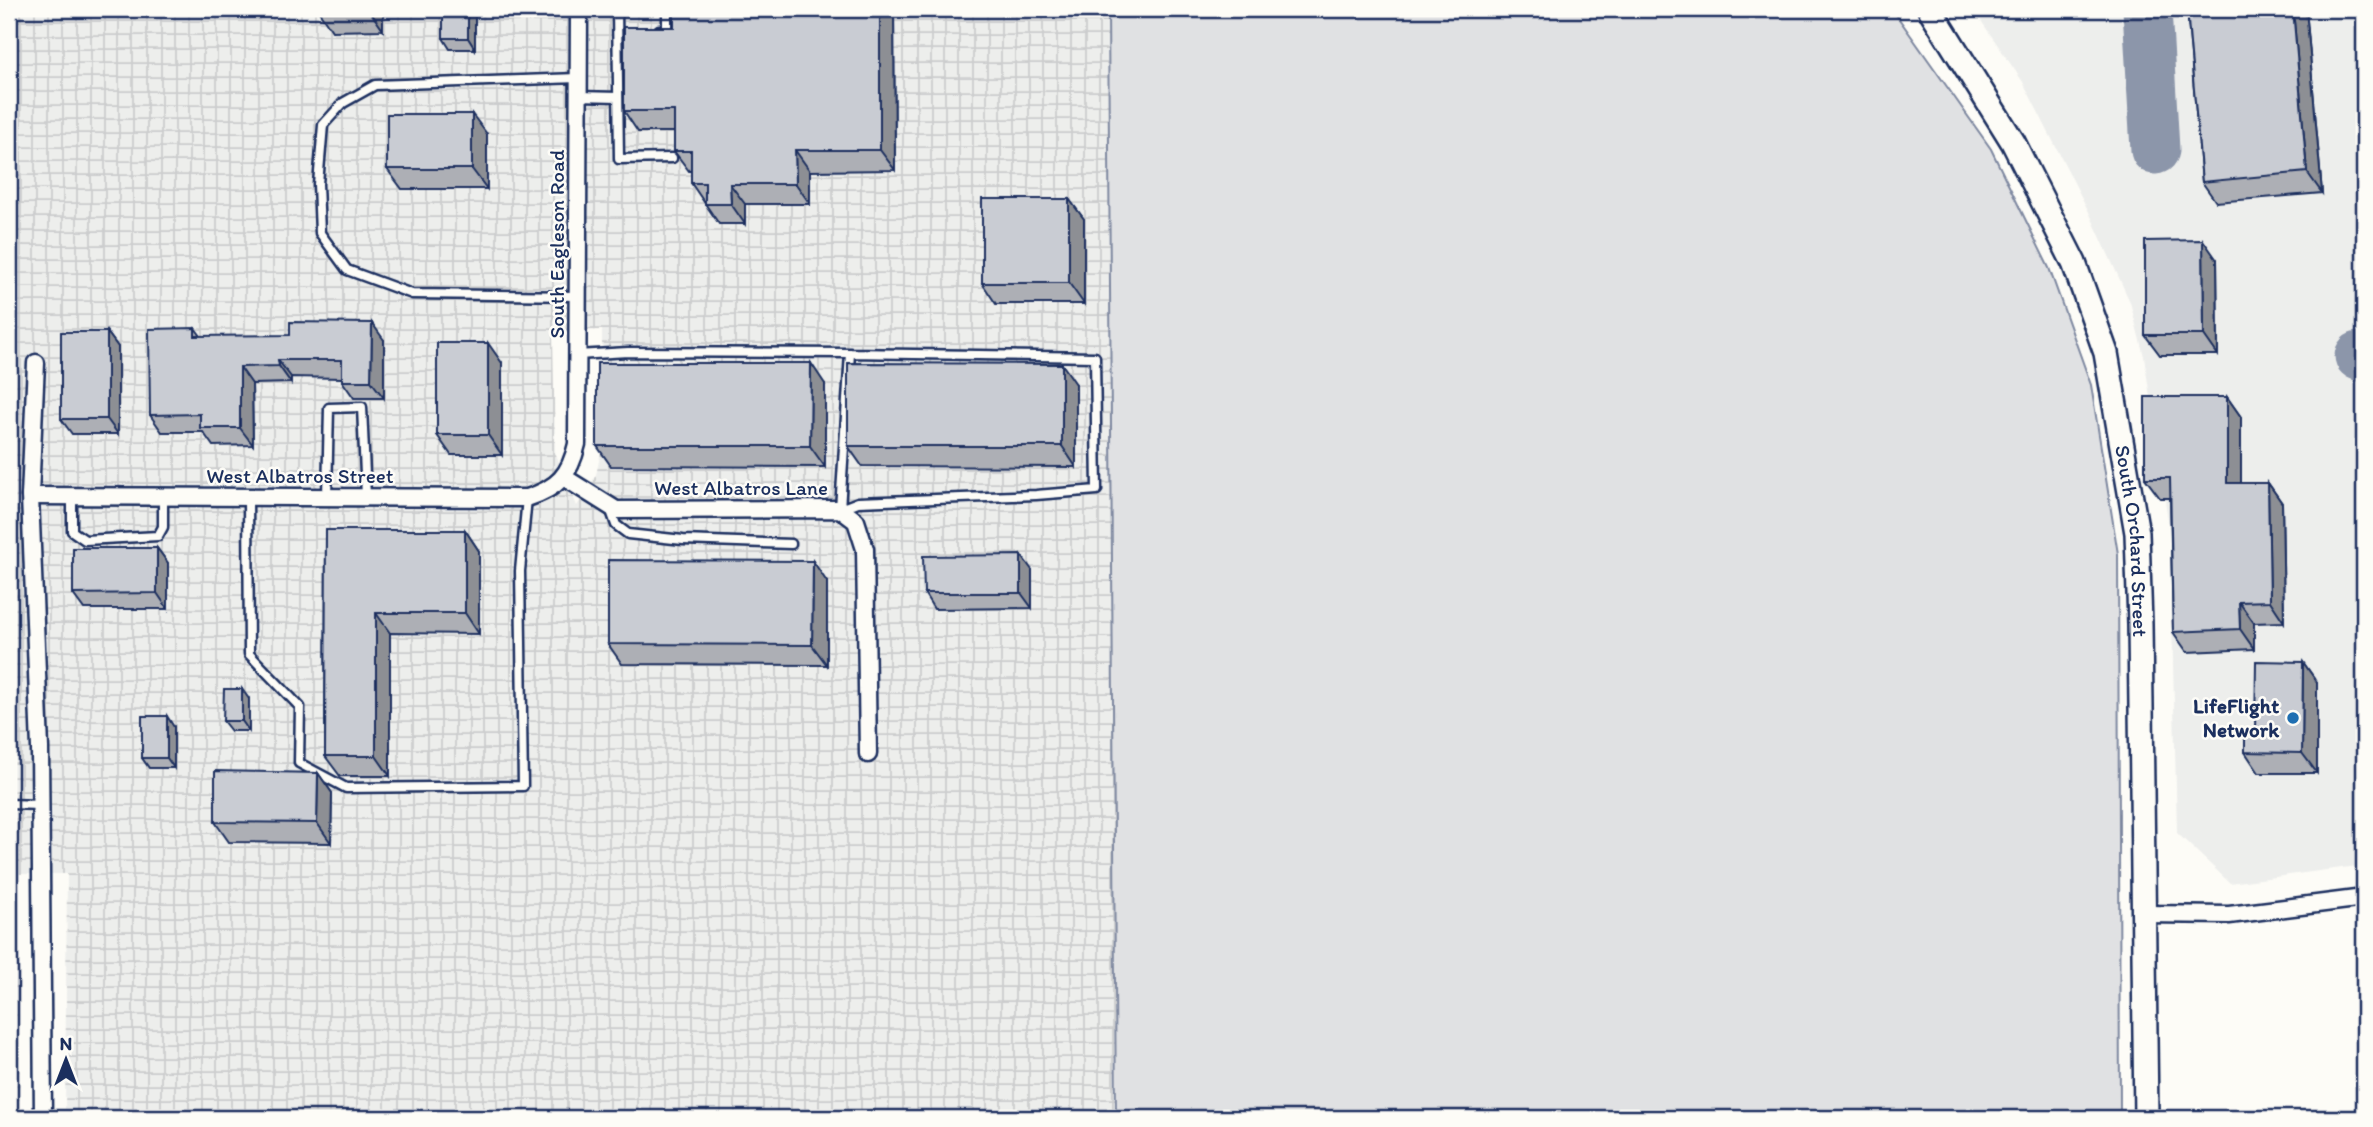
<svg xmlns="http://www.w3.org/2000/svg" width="2373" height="1127" viewBox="0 0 2373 1127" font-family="Itim,sans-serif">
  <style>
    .built { fill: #edeeec }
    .industrial { fill: url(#industrial-grid); fill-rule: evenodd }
    .grass { fill: #e0e1e3; stroke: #7e88a0; stroke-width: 2 }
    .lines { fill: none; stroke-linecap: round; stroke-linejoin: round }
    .taxiway { stroke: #8c96aa; stroke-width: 49 }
    .service-casing { stroke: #1b2f5e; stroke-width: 13 }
    .minor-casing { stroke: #1b2f5e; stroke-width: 21 }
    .secondary-casing { stroke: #1b2f5e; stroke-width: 28 }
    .service { stroke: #fdfcf7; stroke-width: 8 }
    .minor { stroke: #fdfcf7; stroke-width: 16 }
    .secondary { stroke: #fdfcf7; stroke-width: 23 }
    .wall { fill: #adafb5; stroke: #1b2f5e; stroke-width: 2 }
    .shaded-wall { fill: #8d8f94; stroke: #1b2f5e; stroke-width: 2 }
    .building { fill: #c9ccd3; stroke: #1b2f5e; stroke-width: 2 }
    .poi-dot { fill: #1f6fb2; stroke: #fdfcf7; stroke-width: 2.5 }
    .labels { text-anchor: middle; stroke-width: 5; stroke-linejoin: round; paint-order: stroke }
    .street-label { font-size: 21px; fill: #1b2f5e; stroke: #fdfcf7 }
    .poi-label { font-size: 21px; font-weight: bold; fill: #1b2f5e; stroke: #fdfcf7; text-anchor: end }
  </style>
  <defs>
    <pattern id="industrial-grid" width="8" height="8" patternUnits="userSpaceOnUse" patternTransform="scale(1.75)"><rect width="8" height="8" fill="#edeeec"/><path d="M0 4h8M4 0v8" fill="none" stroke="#cbcccd"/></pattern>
  </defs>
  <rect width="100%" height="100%" fill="#fdfcf7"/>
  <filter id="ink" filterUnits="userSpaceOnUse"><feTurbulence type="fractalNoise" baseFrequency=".0143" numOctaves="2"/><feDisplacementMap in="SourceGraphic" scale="14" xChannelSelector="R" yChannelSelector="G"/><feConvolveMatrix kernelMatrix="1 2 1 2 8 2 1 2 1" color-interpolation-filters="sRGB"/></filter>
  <g filter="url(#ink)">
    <!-- built -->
    <polygon class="built" points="1973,9 2364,9 2364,865 2230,883 2177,833 2170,534 2144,356 2130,302 2089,212 2023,82"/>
    <!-- industrial -->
    <path class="industrial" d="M9 9H1108L1116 1118H65L67 874H16L20 1118H9ZM602 330V447L596 475 577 506 555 452 553 332Z"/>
    <!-- grass -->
    <polygon class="grass" points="1108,9 1892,9 1991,149 2049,268 2091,385 2118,554 2120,1118 1116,1118"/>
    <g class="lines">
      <!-- taxiway -->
      <g class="taxiway">
        <polyline points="2147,9 2155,150"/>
        <polyline points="2359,356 2364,358"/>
      </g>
      <defs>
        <g id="service">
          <polyline points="617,9 619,159 672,158"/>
          <polyline points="659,30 667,30 667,9"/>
          <polyline points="578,96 618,97"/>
          <polyline points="577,296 412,294 347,270 320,233 318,184 323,125 343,103 375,85 578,78"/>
          <polyline points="577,355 628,352 850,353 1095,357 1097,490 1036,495 858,502 840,509 850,353"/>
          <polyline points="72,496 72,531 85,540 158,536 163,527 163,497"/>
          <polyline points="248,497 249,654 300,707 299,763 346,788 523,786 520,571 527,498"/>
          <polyline points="327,497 329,408 362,407 366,497"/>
          <polyline points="610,508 616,525 628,534 683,540 791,544"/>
          <polyline points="9,804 40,805"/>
        </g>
        <g id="minor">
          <polyline points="36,363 30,496 40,748 43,1118"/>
          <polyline points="565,478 616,510 840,509 856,521 865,549 868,754"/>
          <path d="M30 496 527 498C558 488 570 475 577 444L579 9"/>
          <polyline points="2145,914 2229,915 2364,898"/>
        </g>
        <g id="secondary">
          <path id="s1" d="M1930 9 2013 142 2074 263 2106 353 2137 533 2140 624 2146 1118"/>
        </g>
      </defs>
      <!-- service casing -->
      <use href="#service" class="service-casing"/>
      <!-- minor casing -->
      <use href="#minor" class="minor-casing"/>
      <!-- secondary casing -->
      <use href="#secondary" class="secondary-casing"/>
      <!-- service -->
      <use href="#service" class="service"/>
      <!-- minor -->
      <use href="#minor" class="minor"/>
      <!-- secondary -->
      <use href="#secondary" class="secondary"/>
    </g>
    <!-- wall -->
    <g class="wall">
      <polygon points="383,9 383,30 332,31 318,10"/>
      <polygon points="475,9 475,49 450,49 443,38"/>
      <polygon points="674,9 894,9 895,170 810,171 810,204 745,204 745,224 719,224 691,183 691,171 689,171 674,151 674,132 638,132 624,111 674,27"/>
      <polygon points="2187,9 2306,9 2322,193 2216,202 2202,182"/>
      <polygon points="487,134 487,189 402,189 387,169"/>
      <polygon points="1069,199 1084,219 1084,304 996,304 982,283"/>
      <polygon points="2217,260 2218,355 2160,355 2145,335"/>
      <polygon points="195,328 201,336 384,340 384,398 354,398 342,381 342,378 291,377 291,383 252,384 253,445 213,446 203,432 162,432 150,415"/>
      <polygon points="107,332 118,347 118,434 72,434 61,419"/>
      <polygon points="502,363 502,455 451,455 437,435"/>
      <polygon points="825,384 825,467 611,466 597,446"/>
      <polygon points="1076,384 1076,467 862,466 848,446"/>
      <polygon points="2227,397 2241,417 2241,483 2268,483 2282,503 2284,622 2254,623 2254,649 2187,652 2173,632 2170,498 2160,498 2145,478"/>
      <polygon points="326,530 465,530 479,551 479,634 390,633 390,776 340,776 325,756"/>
      <polygon points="157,548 168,563 168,609 84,609 73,594"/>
      <polygon points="1032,570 1032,608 934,609 924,593"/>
      <polygon points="827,582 827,665 622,664 608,644"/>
      <polygon points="2303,662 2317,682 2317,773 2259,773 2245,752"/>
      <polygon points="249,699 249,731 231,731 223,721"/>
      <polygon points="174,727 174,768 149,768 142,758"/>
      <polygon points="318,773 332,793 331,843 229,842 215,822"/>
    </g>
    <!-- shaded-wall -->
    <g class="shaded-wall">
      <polygon points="369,9 383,9 383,30 369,10"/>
      <polygon points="468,9 475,9 475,49 468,38"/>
      <polygon points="880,9 894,9 895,170 880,150"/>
      <polygon points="2293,9 2306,9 2322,193 2307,172"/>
      <polygon points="472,114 487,134 487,189 472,169"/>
      <polygon points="795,150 810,171 810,204 796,184"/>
      <polygon points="730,184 745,204 745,224 731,204"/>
      <polygon points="1069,199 1084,219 1084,304 1069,283"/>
      <polygon points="2203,240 2217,260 2218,355 2204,335"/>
      <polygon points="372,323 384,340 384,398 371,381"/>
      <polygon points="107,332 118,347 118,434 107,419"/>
      <polygon points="488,343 502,363 502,455 488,435"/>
      <polygon points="278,360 291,377 291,383 279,366"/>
      <polygon points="811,363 825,384 825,467 810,446"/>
      <polygon points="1062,364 1076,384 1076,467 1062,446"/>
      <polygon points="240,367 252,384 253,445 240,428"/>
      <polygon points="2227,397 2241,417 2241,503 2227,483"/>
      <polygon points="2268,483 2282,503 2284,622 2270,601"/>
      <polygon points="465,530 479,551 479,634 465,613"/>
      <polygon points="157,548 168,563 168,609 157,593"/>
      <polygon points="1021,555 1032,570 1032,608 1021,593"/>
      <polygon points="813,561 827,582 827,665 812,645"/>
      <polygon points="2239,602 2254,623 2254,649 2240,629"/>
      <polygon points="376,613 390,633 390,776 376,756"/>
      <polygon points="2303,662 2317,682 2317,773 2302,753"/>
      <polygon points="242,689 249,699 249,731 242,721"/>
      <polygon points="167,716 174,727 174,768 167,758"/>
      <polygon points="318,773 332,793 331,843 317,823"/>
    </g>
    <!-- building -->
    <g class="building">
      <rect x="318" y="9" width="51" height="1"/>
      <rect x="443" y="9" width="25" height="29"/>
      <polygon points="674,9 880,9 880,150 795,150 796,184 730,184 731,204 705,204 705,183 691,183 691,151 674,151 674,111 624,111 624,27 674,27"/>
      <polygon points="2187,9 2293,9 2307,172 2202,182"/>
      <rect x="387" y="114" width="85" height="55"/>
      <rect x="982" y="199" width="87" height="84"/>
      <polygon points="2203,240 2204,335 2145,335 2145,241"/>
      <polygon points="290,322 372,323 371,381 342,381 342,360 278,360 279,366 240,367 240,428 200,428 200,414 150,415 149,329 195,328 195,336 290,335"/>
      <rect x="61" y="332" width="46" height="87"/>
      <rect x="437" y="343" width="51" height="92"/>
      <polygon points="597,363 811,363 810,446 597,446"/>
      <polygon points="848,363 1062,364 1062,446 848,446"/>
      <polygon points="2145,397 2227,397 2227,483 2268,483 2270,601 2239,602 2240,629 2173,632 2170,478 2145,478"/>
      <polygon points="326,530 465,530 465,613 376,613 376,756 325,756"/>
      <polygon points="73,548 157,548 157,593 73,594"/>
      <polygon points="1021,555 1021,593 924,593 923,556"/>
      <polygon points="608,560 813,561 812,645 608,644"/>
      <polygon points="2256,661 2303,662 2302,753 2245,752 2245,734 2255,734"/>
      <polygon points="224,689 242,689 242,721 223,721"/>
      <rect x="142" y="716" width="25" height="42"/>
      <polygon points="215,771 318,773 317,823 215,822"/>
    </g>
  </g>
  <!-- markers -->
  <circle class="poi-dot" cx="2293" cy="718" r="7"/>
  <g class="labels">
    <!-- street labels -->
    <g class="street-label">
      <text transform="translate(557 244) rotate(-90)" y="7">South Eagleson Road</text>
      <text x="300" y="483">West Albatros Street</text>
      <text x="741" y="495">West Albatros Lane</text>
      <text dy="7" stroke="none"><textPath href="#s1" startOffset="578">South Orchard Street</textPath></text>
    </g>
    <!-- poi labels -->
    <g class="poi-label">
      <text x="2279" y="713">LifeFlight<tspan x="2279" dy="24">Network</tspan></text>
    </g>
  </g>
  <!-- margin -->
  <rect width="2373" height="1127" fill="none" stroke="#fdfcf7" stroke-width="35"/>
  <rect x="18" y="18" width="2338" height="1092" fill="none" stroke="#1b2f5e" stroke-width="2.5" filter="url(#ink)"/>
  <!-- north arrow -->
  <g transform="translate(66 1060)" stroke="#fdfcf7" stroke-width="5" paint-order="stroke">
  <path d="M0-5L12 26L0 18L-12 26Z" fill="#1b2f5e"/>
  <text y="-10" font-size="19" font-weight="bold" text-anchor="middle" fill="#1b2f5e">N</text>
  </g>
</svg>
